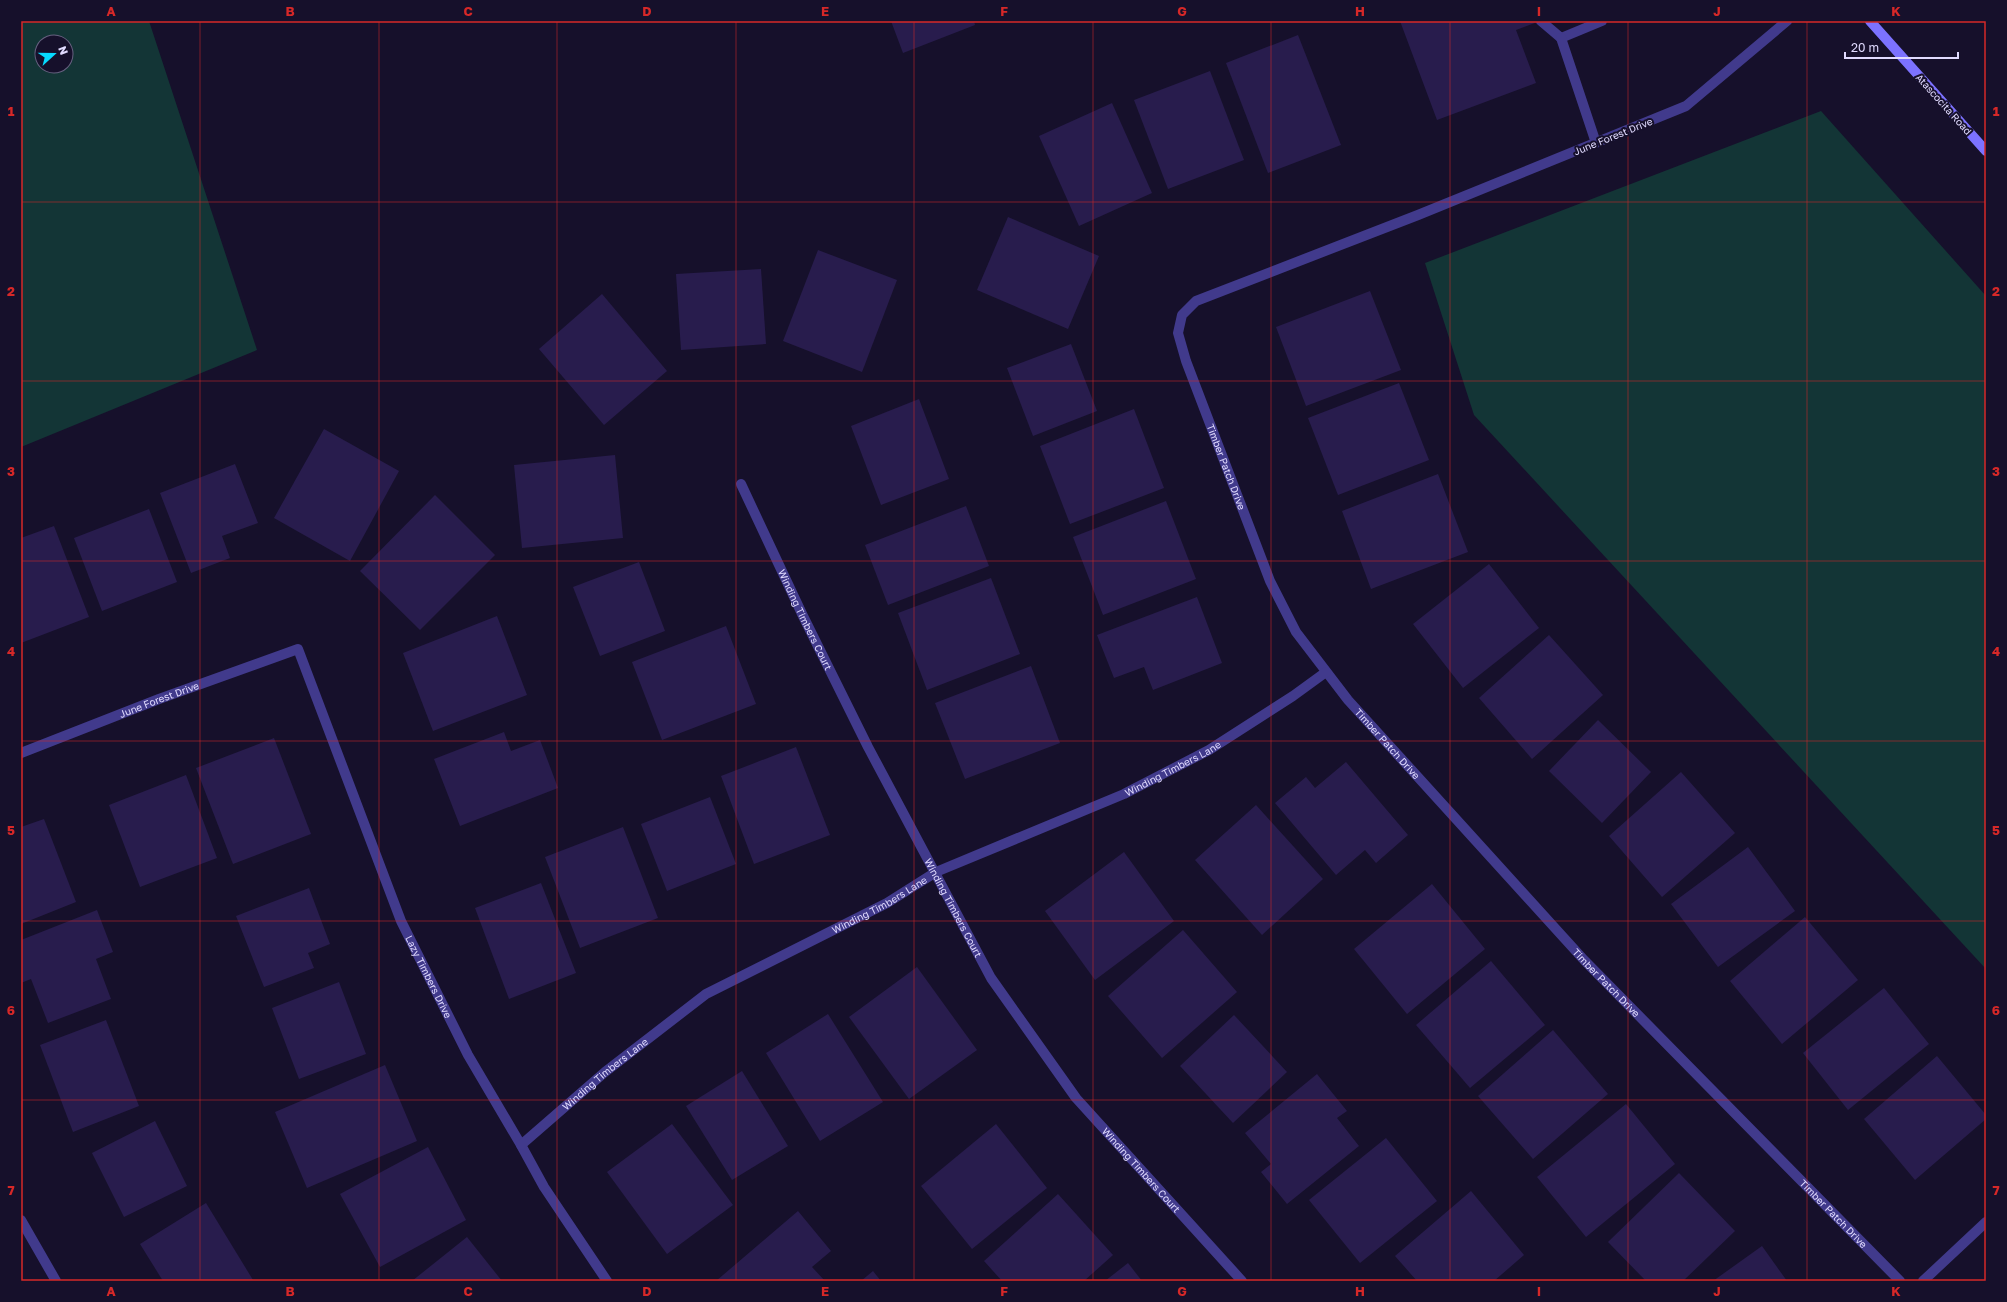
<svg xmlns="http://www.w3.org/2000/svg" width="2007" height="1302" viewBox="0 0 2007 1302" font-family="'Golos Text',sans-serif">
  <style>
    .green { fill: #133536; fill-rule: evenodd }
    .building { fill: #281c4d }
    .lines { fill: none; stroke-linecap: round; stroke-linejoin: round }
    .lane { stroke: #413a8c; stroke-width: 10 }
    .street { stroke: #413a8c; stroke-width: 10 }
    .secondary { stroke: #7c72ff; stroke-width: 10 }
    .grid { fill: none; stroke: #d62828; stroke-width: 1; stroke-opacity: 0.55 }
    .labels { text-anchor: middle; stroke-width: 4; stroke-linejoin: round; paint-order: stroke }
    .street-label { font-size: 10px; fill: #e1dbff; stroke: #16102b }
    .neatline { fill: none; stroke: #d62828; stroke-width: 1.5 }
    .grid-label { font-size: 13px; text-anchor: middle; font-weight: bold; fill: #d62828 }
  </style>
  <rect width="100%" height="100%" fill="#16102b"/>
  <!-- green -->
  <g class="green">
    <path d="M21 21H149L257 350 21 447ZM42 42H66V66H42Z"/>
    <polygon points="1821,111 1986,296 1986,969 1474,415 1425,263"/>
  </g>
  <!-- building -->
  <g class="building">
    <polygon points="891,21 974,21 975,25 903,53"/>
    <polygon points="1400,21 1540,21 1516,30 1536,83 1437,120"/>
    <polygon points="1298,35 1341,145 1268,173 1226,63"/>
    <polygon points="1210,71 1244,160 1168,189 1134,100"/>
    <polygon points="1112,103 1152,193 1079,226 1039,136"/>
    <polygon points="1008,217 1099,256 1068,329 977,290"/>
    <polygon points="818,250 897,280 862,372 783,341"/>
    <polygon points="761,269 766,344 681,350 676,274"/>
    <polygon points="1370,291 1401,370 1306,406 1276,327"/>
    <polygon points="602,294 667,371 604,425 539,349"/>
    <polygon points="1071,344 1097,411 1033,436 1007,368"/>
    <polygon points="1399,383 1429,460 1338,495 1308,418"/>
    <polygon points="919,399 949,479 881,505 851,426"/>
    <polygon points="1134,409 1164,488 1070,524 1040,446"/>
    <polygon points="324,429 399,471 350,561 274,518"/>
    <polygon points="615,455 623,538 522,548 514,465"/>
    <polygon points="235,464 258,523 222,536 230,558 191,573 160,493"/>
    <polygon points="1438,474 1468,552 1371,589 1342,511"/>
    <polygon points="435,495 495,555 420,630 360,571"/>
    <polygon points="1166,501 1196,579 1103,615 1073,537"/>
    <polygon points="966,506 989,566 888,605 865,545"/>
    <polygon points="149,509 177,582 102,611 74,538"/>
    <polygon points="54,526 89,617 21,643 21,538"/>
    <polygon points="639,562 665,631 600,656 573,587"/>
    <polygon points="1489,564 1539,628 1463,688 1413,624"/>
    <polygon points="991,578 1020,654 927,690 898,613"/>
    <polygon points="1197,597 1222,663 1153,690 1144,667 1114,678 1097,635"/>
    <polygon points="497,616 527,695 433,731 403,653"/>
    <polygon points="726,626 756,704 662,740 632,662"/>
    <polygon points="1549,635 1603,695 1532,759 1479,698"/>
    <polygon points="1031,666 1060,743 965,779 935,703"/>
    <polygon points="1598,720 1651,772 1602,823 1549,771"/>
    <polygon points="504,732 511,751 540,740 558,788 460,826 434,759"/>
    <polygon points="274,738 311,834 233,864 196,768"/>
    <polygon points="796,747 830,835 754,864 721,776"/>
    <polygon points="1346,762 1408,835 1376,863 1365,850 1336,875 1275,803 1306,777 1315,788"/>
    <polygon points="1681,772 1735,833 1662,897 1609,836"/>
    <polygon points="186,775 217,858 140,887 109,805"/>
    <polygon points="710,797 736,864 667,891 641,824"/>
    <polygon points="1256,805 1323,879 1262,935 1195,860"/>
    <polygon points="44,819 76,902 21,924 21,827"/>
    <polygon points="623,827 658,918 580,948 545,857"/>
    <polygon points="1748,847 1795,911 1718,967 1671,904"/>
    <polygon points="1124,852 1174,921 1095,980 1045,911"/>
    <polygon points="541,883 576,973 509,999 475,908"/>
    <polygon points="1432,884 1485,949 1407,1014 1354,949"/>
    <polygon points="309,888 330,944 308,953 314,968 264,987 236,916"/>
    <polygon points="97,910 113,952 96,959 111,999 48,1023 31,979 21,983 21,940"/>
    <polygon points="1805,917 1858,980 1782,1044 1730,981"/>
    <polygon points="1183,930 1237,992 1162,1058 1108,996"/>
    <polygon points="1491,961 1545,1025 1470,1088 1416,1025"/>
    <polygon points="917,967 977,1050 909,1099 849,1017"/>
    <polygon points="339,982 366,1054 299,1079 272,1008"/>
    <polygon points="1884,988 1929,1044 1848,1110 1803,1053"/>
    <polygon points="828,1014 883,1102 820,1141 766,1053"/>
    <polygon points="1234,1015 1287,1072 1233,1123 1180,1066"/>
    <polygon points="106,1020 139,1106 73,1132 40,1045"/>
    <polygon points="1553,1030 1608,1094 1533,1159 1478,1096"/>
    <polygon points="1937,1056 1986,1115 1986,1119 1915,1180 1864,1119"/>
    <polygon points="385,1065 417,1141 307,1188 275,1112"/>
    <polygon points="742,1071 788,1146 732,1180 686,1106"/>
    <polygon points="1317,1074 1347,1111 1337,1118 1359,1146 1287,1204 1261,1172 1271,1164 1245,1133"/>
    <polygon points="1626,1104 1675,1164 1586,1237 1537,1177"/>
    <polygon points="155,1121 187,1186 124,1217 92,1153"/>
    <polygon points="672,1124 733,1205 667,1254 607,1172"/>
    <polygon points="996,1124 1047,1188 972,1249 921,1186"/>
    <polygon points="1386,1138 1437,1201 1360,1263 1309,1200"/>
    <polygon points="428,1147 466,1220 380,1267 340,1194"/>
    <polygon points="1679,1173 1735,1231 1683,1281 1646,1281 1608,1242"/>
    <polygon points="1471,1191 1524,1255 1494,1281 1417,1281 1395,1256"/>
    <polygon points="1058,1194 1113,1255 1084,1281 1002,1281 984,1261"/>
    <polygon points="206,1203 253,1280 251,1281 163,1281 140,1244"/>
    <polygon points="798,1211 831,1251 812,1267 825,1281 716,1281"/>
    <polygon points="467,1237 502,1281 412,1281"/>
    <polygon points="1762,1246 1787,1281 1713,1281"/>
    <polygon points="1128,1263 1142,1281 1105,1281"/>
    <polygon points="873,1271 881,1281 861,1281"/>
  </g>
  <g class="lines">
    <!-- lane -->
    <g class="lane">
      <polyline points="1541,21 1561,38 1602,21"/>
      <polyline points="1561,38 1596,143"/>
    </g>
    <!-- street -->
    <g class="street">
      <path id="s1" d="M1787 21 1686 106 1418 215 1196 301 1182 315 1178 333 1186 361 1270 581 1296 632 1348 700 1584 960 1900 1281"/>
      <path id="s2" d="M741 484 803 616 868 747 991 978 1076 1098 1242 1281"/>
      <path id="s3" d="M21 753 159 699 298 649 401 921 468 1055 521 1145 544 1187 607 1281"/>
      <path id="s4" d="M521 1145 605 1072 706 994 887 903 936 872 1124 794 1209 750 1293 696 1326 672"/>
      <polyline points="21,1220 56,1281"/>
      <polyline points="1923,1281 1986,1222"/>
    </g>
    <!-- secondary -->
    <polyline class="secondary" points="1870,21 1986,151"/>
  </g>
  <!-- grid -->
  <path class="grid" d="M200 21V1281M379 21V1281M557 21V1281M736 21V1281M914 21V1281M1093 21V1281M1271 21V1281M1450 21V1281M1628 21V1281M1807 21V1281M21 202H1986M21 381H1986M21 561H1986M21 741H1986M21 921H1986M21 1100H1986"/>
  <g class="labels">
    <!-- street labels -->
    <g class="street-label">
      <text transform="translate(1944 104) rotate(48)" y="4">Atascocita Road</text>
      <text transform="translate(1613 136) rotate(-22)" y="4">June Forest Drive</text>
      <text dy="4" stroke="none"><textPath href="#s1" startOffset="840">Timber Patch Drive</textPath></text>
      <text dy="4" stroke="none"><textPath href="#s2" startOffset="150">Winding Timbers Court</textPath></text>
      <text dy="4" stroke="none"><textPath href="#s3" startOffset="148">June Forest Drive</textPath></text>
      <text dy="4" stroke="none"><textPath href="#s1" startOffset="1164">Timber Patch Drive</textPath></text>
      <text dy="4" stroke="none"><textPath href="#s4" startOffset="758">Winding Timbers Lane</textPath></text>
      <text dy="4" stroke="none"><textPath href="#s4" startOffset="434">Winding Timbers Lane</textPath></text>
      <text dy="4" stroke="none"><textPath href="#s2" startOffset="474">Winding Timbers Court</textPath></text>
      <text dy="4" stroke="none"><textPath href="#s3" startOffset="649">Lazy Timbers Drive</textPath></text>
      <text dy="4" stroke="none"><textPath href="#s1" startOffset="1488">Timber Patch Drive</textPath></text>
      <text dy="4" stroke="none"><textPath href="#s4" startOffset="110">Winding Timbers Lane</textPath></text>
      <text dy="4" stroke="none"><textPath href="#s2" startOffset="798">Winding Timbers Court</textPath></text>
      <text dy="4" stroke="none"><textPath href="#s1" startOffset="1812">Timber Patch Drive</textPath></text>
    </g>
  </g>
  <!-- border -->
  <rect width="2007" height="1302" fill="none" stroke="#16102b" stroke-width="44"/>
  <!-- north arrow -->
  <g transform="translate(54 54) rotate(69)"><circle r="19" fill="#16102b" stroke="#676180"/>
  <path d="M0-3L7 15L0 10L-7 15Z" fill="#07daff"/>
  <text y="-6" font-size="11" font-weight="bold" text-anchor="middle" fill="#e1dbff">N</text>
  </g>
  <!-- scale -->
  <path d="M1845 52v6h113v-6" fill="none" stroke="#e1dbff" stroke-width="2"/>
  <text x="1851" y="52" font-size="12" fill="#e1dbff" stroke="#16102b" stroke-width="3" paint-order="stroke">20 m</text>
  <rect x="22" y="22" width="1963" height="1258" class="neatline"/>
  <g class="grid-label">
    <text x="111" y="16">A</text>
    <text x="290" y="16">B</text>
    <text x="468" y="16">C</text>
    <text x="647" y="16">D</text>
    <text x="825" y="16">E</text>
    <text x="1004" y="16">F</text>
    <text x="1182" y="16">G</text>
    <text x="1360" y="16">H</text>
    <text x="1539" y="16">I</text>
    <text x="1717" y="16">J</text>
    <text x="1896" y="16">K</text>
    <text x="11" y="116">1</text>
    <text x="1996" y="116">1</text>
    <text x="11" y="296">2</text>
    <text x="1996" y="296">2</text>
    <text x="11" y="476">3</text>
    <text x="1996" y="476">3</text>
    <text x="11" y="656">4</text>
    <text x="1996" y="656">4</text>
    <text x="11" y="835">5</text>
    <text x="1996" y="835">5</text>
    <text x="11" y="1015">6</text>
    <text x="1996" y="1015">6</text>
    <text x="11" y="1195">7</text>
    <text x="1996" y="1195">7</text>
    <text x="111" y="1296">A</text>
    <text x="290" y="1296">B</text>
    <text x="468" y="1296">C</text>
    <text x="647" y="1296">D</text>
    <text x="825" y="1296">E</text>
    <text x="1004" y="1296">F</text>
    <text x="1182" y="1296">G</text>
    <text x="1360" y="1296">H</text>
    <text x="1539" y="1296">I</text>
    <text x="1717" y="1296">J</text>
    <text x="1896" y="1296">K</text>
  </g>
</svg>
